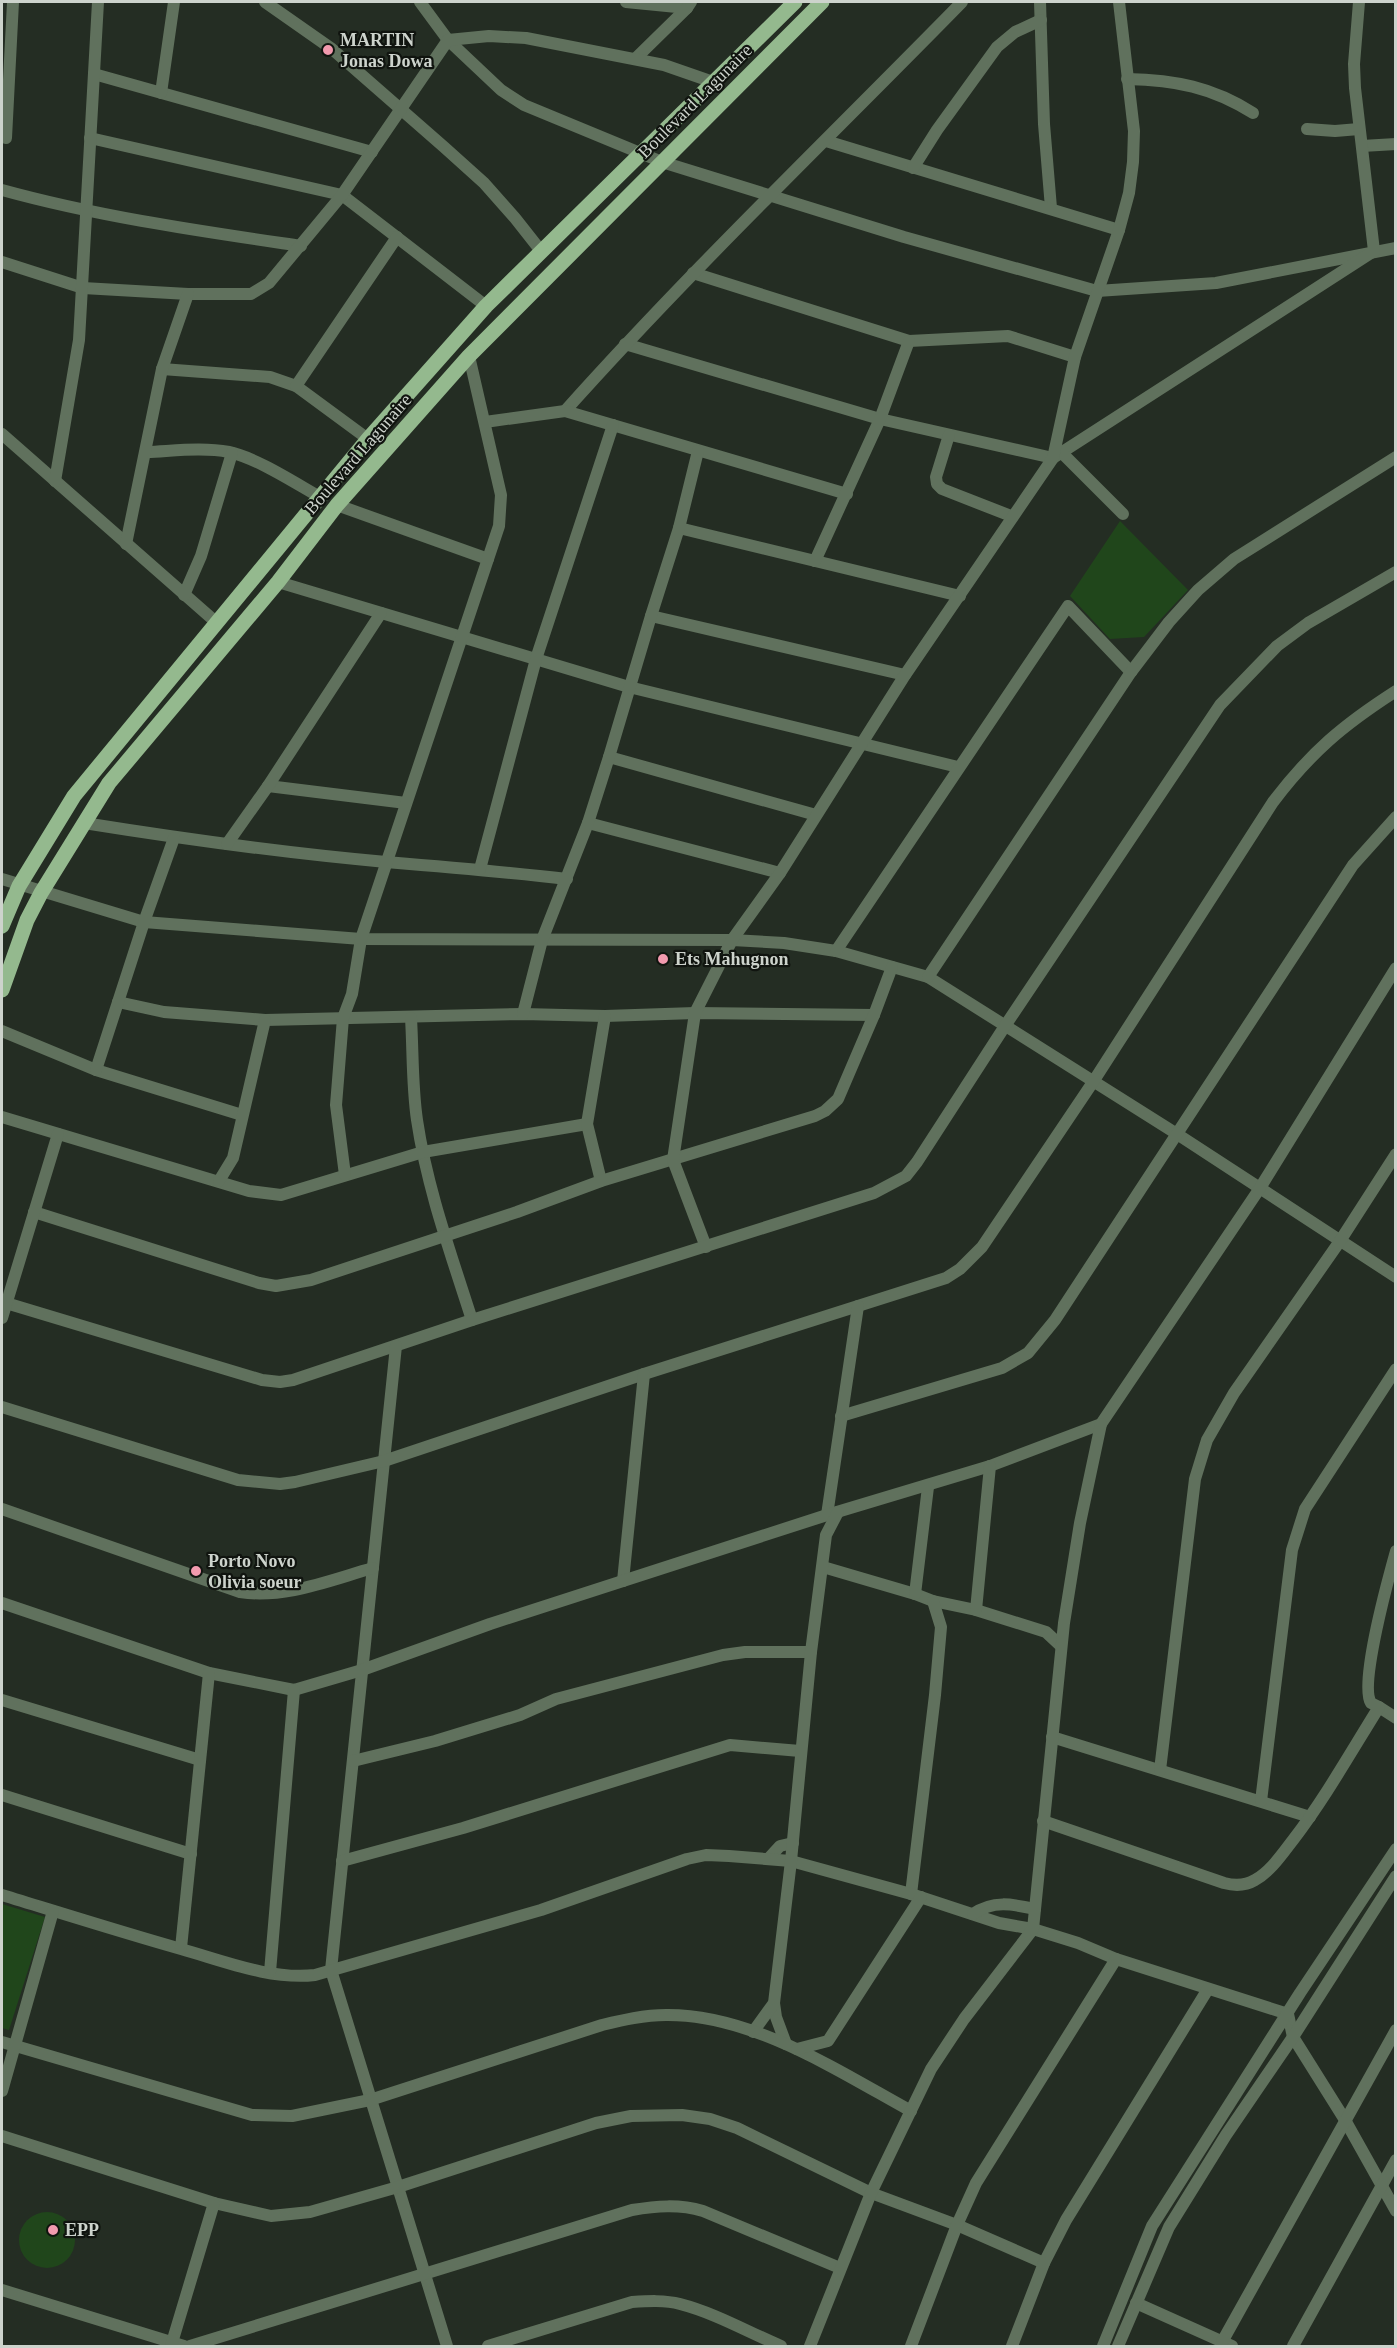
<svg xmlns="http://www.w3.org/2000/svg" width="1397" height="2348" viewBox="0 0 1397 2348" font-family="'Times New Roman',serif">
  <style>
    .green { fill: #20461b }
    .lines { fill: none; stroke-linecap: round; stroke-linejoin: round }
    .minor { stroke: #60715d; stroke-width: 12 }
    .major { stroke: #94b98e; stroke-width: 15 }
    .poi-dot { fill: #f29aae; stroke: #10140f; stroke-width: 2 }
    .labels { text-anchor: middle; stroke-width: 4.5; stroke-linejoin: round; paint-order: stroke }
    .poi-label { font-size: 18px; font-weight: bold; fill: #cdd3cc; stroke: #10140f; text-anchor: start }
    .street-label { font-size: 18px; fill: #cdd3cc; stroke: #10140f }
  </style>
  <rect width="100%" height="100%" fill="#242d23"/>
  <!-- green -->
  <g class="green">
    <polygon points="1120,521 1188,590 1144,637 1110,639 1070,596"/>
    <polygon points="2,1904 45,1917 9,2030 2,2028"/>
    <circle cx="47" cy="2240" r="28"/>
  </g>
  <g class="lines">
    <!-- minor -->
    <g class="minor">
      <polyline points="265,2 332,49 444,147 484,183 515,218 541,251"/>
      <polyline points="420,2 448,40 501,90 524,105 662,162 904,237 1097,291 1216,283 1396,248"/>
      <polyline points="626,2 687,8"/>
      <polyline points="1040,2 1044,124 1051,208"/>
      <polyline points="636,58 687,8 691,2"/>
      <polyline points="94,74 372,152"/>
      <path d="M1127 79C1175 80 1212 87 1253 113"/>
      <polyline points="161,93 174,2"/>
      <polyline points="1307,129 1335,131 1359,129"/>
      <polyline points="6,138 13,2"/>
      <polyline points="90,138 342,195 486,306"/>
      <polyline points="826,141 1119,230"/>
      <polyline points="1362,146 1396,144"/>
      <polyline points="913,168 937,130 997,47 1015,32 1041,20"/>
      <path d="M2 190C100 217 200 231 301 246"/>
      <polyline points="2,262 83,288 188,294 251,294 269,283 342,195 448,40 489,36 526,38 664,65 713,82"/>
      <polyline points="693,273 909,341 1008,336 1075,357"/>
      <polyline points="625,344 880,419 1053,458 1374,251 1355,88 1354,64 1359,2"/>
      <polyline points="162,369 270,377 296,386 368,439"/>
      <polyline points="296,386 397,237"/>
      <path d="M565 411C692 269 829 138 962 2"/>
      <polyline points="485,422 565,411 847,494"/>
      <polyline points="2,434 217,623"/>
      <polyline points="949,435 936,477 937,484 942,489 1011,516"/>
      <polyline points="1056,447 1123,514"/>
      <path d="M147 452C173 451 203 447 229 452 257 458 295 483 320 497"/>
      <polyline points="55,481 79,340 98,2"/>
      <polyline points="337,505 488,559"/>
      <polyline points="679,528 960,596"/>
      <polyline points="126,544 162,369 188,294"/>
      <polyline points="815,561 880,419 909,341"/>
      <polyline points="278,582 629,687 958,767"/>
      <polyline points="184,595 201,556 232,453"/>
      <polyline points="651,616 905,675"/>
      <polyline points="609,757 816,815"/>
      <polyline points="268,786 406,803"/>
      <path d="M84 823C184 839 285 853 386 862 447 867 507 872 567 879"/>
      <polyline points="588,823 780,873"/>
      <polyline points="227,844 268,786 381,613"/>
      <polyline points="480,869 536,659 613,425"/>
      <polyline points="2,879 144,922 361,939 732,940 784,943 836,951 928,977 1177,1134 1396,1277"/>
      <polyline points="836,951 1068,606 1131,672"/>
      <polyline points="928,977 1131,672 1169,622 1198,590 1234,559 1396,457"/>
      <polyline points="118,1002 164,1012 265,1020 523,1014 605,1016 695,1013 874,1015"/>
      <polyline points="523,1014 542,940 588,823 609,757 651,616 679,528 698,451"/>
      <path d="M411 1018C413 1051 412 1086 417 1120 427 1188 451 1254 472 1320"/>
      <polyline points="2,1031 96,1070 242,1115"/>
      <polyline points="96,1070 144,922 174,838"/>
      <polyline points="2,1117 249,1191 281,1195 423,1152 587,1124"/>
      <polyline points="345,1175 336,1105 343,1018 352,994 361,939 499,526 501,495 469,356"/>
      <polyline points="219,1181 233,1158 265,1020"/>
      <polyline points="601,1181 587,1124 605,1016"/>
      <polyline points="34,1212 259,1283 276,1286 311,1280 517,1212 601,1181 815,1116 825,1111 838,1099 874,1015 892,967"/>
      <polyline points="706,1247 673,1160 695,1013 732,940 780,873 905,675 1053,458 1075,357 1119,230 1129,193 1133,162 1134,131 1119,2"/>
      <polyline points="6,1303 262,1380 280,1382 293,1380 472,1320 874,1193 906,1176 917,1162 1005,1026 1220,705 1277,646 1308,623 1396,572"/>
      <polyline points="2,1318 58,1134"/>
      <polyline points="396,1346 331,1970 447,2346"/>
      <path d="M2 1407 238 1480 280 1484 295 1482 384 1461 644 1374 946 1278 960 1269 982 1247 1093 1082 1273 802C1311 752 1343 725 1396 691"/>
      <polyline points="841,1416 1002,1368 1028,1353 1055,1320 1353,865 1396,817"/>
      <path d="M2 1509 240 1592C285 1599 330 1580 373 1568"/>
      <polyline points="827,1515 858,1306"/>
      <polyline points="823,1567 915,1594 933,1601 976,1610 1046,1632 1061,1646"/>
      <polyline points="623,1581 644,1374"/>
      <polyline points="915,1594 928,1487"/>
      <polyline points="2,1603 209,1673 294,1690 362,1670 490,1624 827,1515 990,1466 1101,1424 1260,1188 1396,968"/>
      <polyline points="976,1610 990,1466"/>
      <polyline points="2,1700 200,1760"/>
      <polyline points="1379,1707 1396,1718"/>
      <polyline points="1052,1737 1310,1817"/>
      <polyline points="353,1761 435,1741 520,1715 556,1699 723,1655 745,1652 811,1652"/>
      <polyline points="1160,1770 1195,1479 1207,1440 1234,1393 1340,1241 1396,1154"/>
      <polyline points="2,1795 191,1854"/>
      <polyline points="1261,1801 1292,1550 1305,1509 1396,1369"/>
      <path d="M1043 1821 1224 1883C1235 1886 1245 1886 1255 1880 1271 1871 1282 1854 1293 1840 1325 1798 1351 1752 1379 1707L1371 1703C1359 1685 1389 1576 1396 1551"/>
      <polyline points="769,1858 780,1846 793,1843"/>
      <polyline points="342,1861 463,1828 730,1745 800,1751"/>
      <polyline points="911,1894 935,1695 941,1627 933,1601"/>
      <path d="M2 1895C61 1913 121 1932 181 1949 224 1961 270 1980 315 1975L541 1910 687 1859 706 1855 729 1856 791 1861 911 1894 999 1923 1033 1929 1078 1943 1116 1959 1288 2014 1293 2037 1345 2120 1396 2211"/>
      <path d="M973 1914C993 1900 1012 1904 1035 1909"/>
      <polyline points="181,1948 209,1673"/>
      <polyline points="270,1972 294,1690"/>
      <polyline points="774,2003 776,2017 786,2044"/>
      <polyline points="753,2032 774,2003 791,1861 811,1652 826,1535 838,1512"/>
      <path d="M2 2042 252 2115 292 2116 370 2100 602 2025C623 2020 644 2015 666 2015 752 2014 838 2071 911 2111"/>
      <polyline points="797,2049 828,2041 921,1897"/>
      <polyline points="2,2091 53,1911"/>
      <polyline points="2,2136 214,2203 271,2216 310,2212 398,2187 596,2123 631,2116 682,2115 710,2119 737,2128 871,2193 957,2225 1044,2263"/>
      <polyline points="2,2290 184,2346"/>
      <polyline points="1136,2303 1232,2346"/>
      <polyline points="1222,2342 1396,2030"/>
      <polyline points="171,2346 214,2203"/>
      <path d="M190 2346 632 2210C656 2206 679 2204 703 2211L840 2268"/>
      <path d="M488 2346 632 2302C648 2301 665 2300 680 2304 715 2313 748 2332 781 2346"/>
      <polyline points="810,2346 871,2193 931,2069 964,2019 1033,1929 1064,1623 1080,1523 1101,1424"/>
      <polyline points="911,2346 957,2225 976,2183 1116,1959"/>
      <polyline points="1012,2346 1044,2263 1066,2220 1208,1989"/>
      <polyline points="1103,2346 1152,2226 1300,1993 1396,1849"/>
      <polyline points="1118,2346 1169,2227 1226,2135 1293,2037 1396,1876"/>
      <polyline points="1293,2346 1396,2160"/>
    </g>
    <!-- major -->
    <g class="major">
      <polyline points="2,926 19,886 74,796 368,439 486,306 795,2"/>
      <polyline points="2,990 27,920 41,893 109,783 278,582 337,505 469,356 822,2"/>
    </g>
  </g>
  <!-- markers -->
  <g class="poi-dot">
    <circle cx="328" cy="50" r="6"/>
    <circle cx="663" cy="959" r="6"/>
    <circle cx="196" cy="1571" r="6"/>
    <circle cx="53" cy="2230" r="6"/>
  </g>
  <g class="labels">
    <!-- poi labels -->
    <g class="poi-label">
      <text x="340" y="46">MARTIN<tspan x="340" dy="21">Jonas Dowa</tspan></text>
      <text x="675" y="965">Ets Mahugnon</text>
      <text x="208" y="1567">Porto Novo<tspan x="208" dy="21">Olivia soeur</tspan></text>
      <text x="65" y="2236">EPP</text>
    </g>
    <!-- street labels -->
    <g class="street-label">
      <text transform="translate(695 101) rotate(-45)" y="6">Boulevard Lagunaire</text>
      <text transform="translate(358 454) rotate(-49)" y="6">Boulevard Lagunaire</text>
    </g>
  </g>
  <!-- border -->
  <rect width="1397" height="2348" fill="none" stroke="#cdd3cc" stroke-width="6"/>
</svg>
